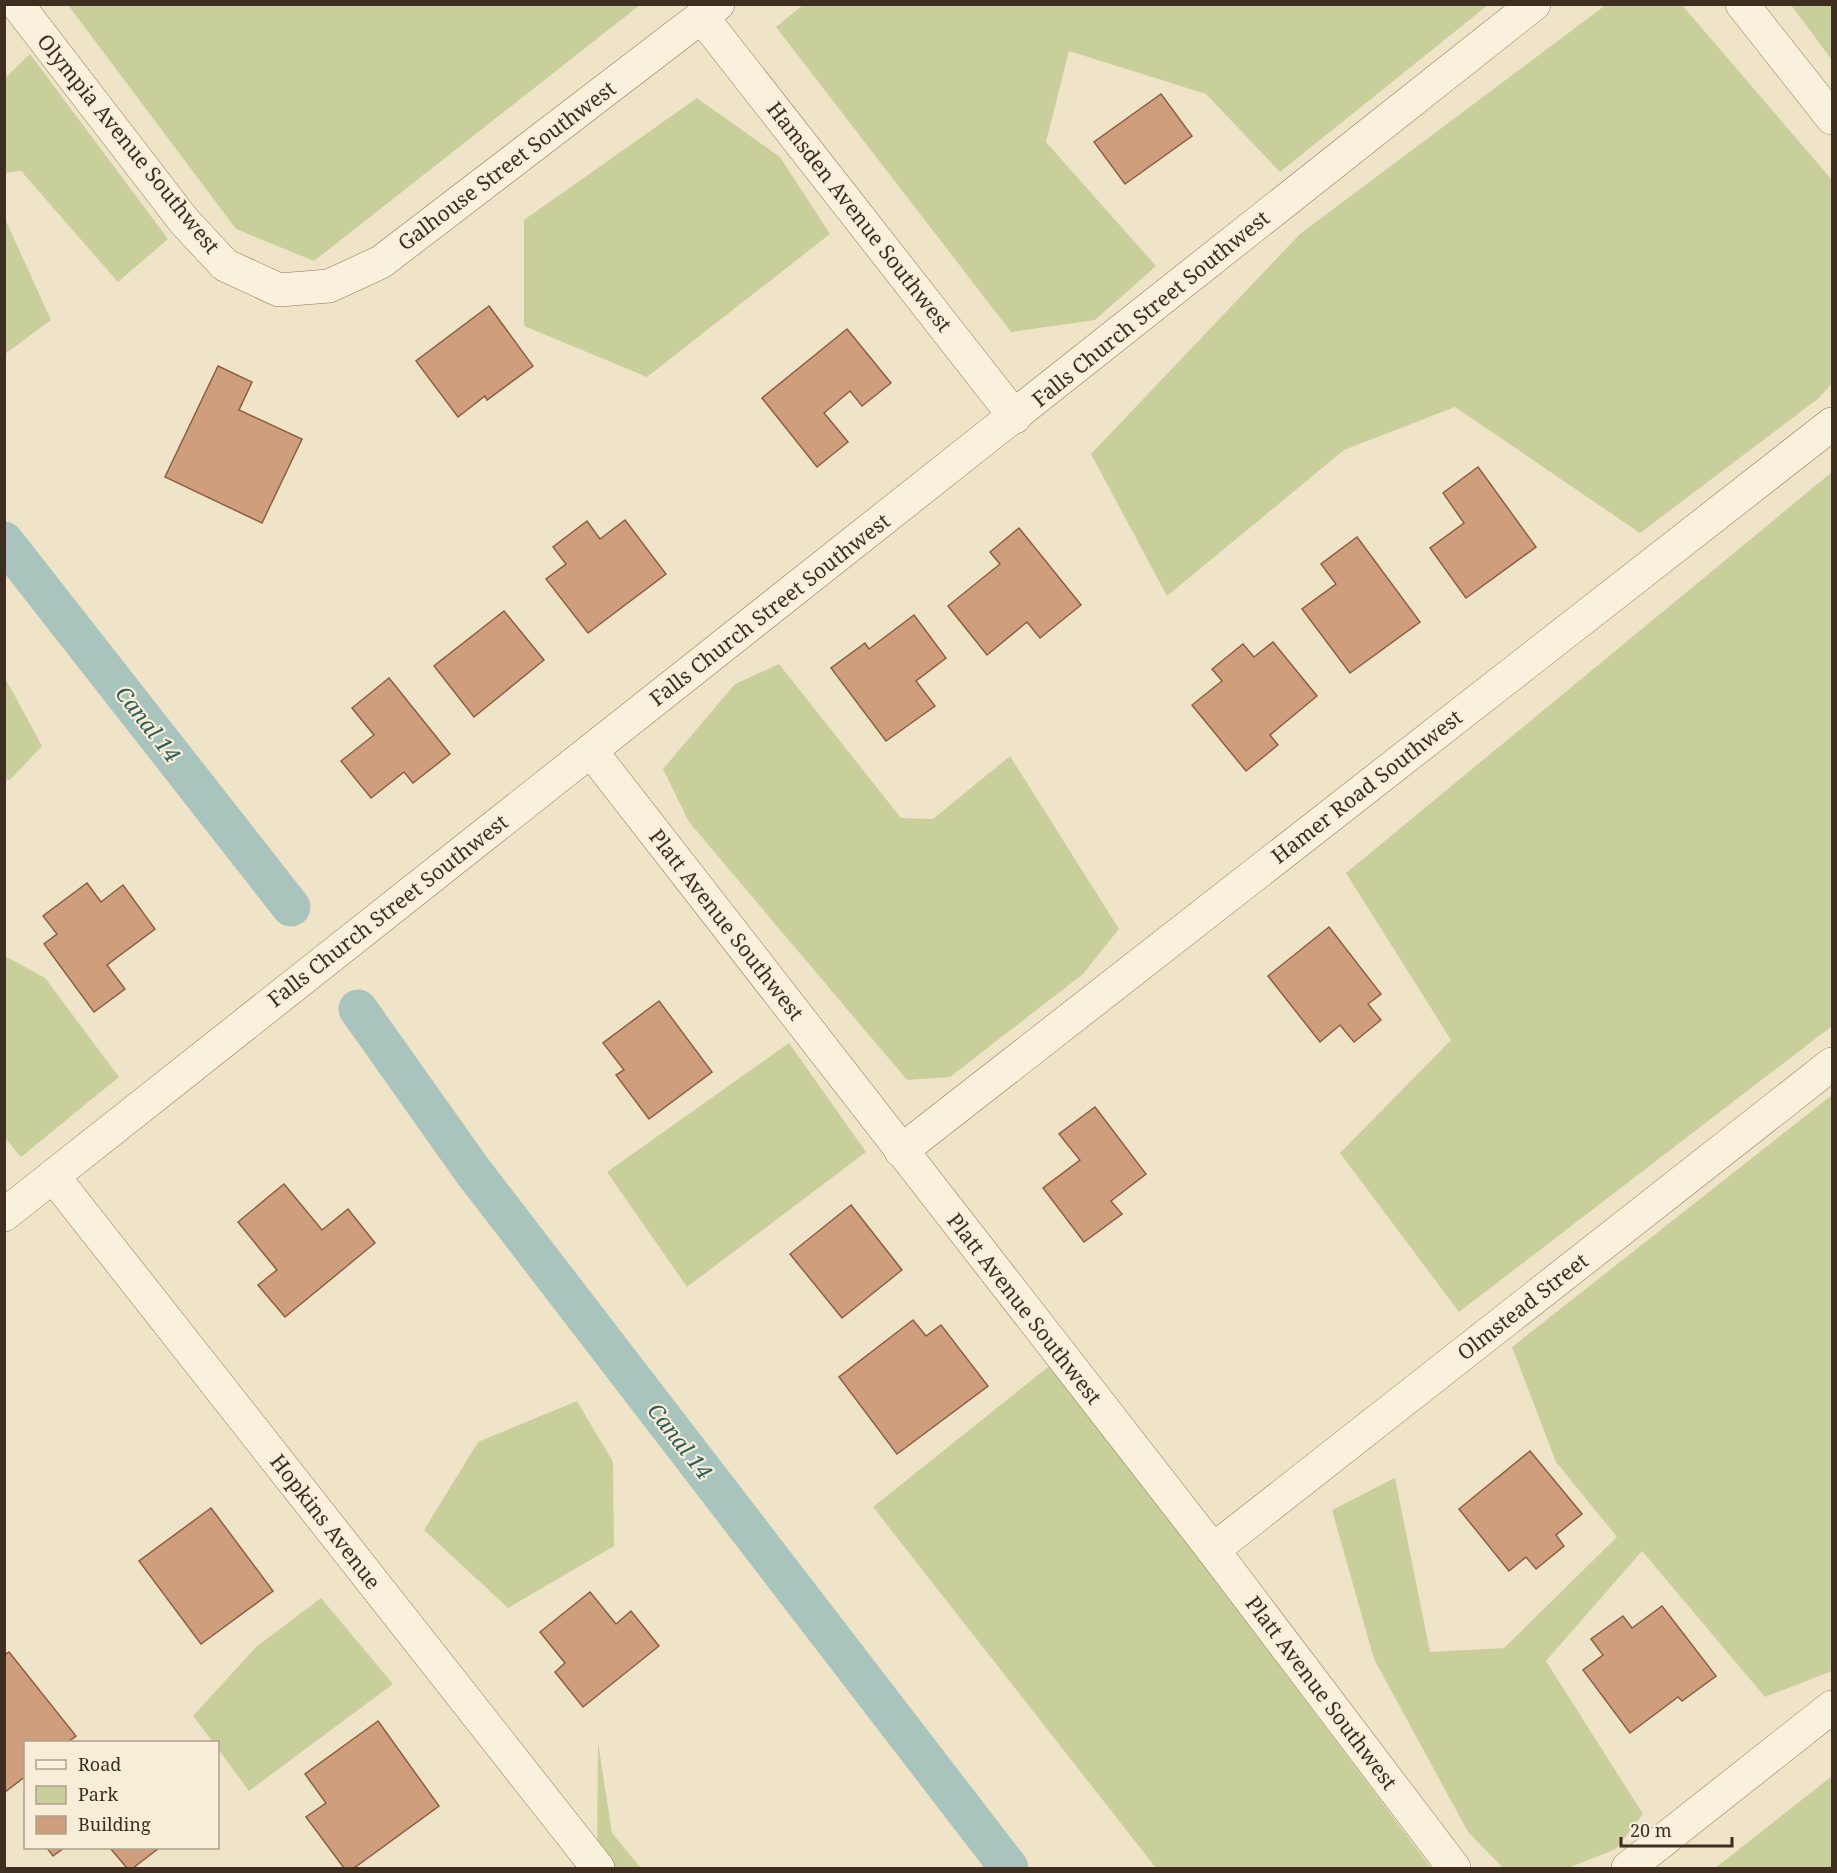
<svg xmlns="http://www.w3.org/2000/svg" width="1837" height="1873" viewBox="0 0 1837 1873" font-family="'Noto Serif',serif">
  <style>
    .green { fill: #c9cf9b }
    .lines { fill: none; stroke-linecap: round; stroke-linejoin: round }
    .canal { stroke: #a9c4bc; stroke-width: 39 }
    .building { fill: #cf9f7d; stroke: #8d5f41; stroke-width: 1.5 }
    .minor-casing { stroke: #8d765c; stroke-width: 34 }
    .minor { stroke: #faf1dc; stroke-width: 33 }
    .labels { text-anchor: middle; stroke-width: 4.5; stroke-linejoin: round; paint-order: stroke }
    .street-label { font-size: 21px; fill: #3d2e20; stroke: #f7eed8 }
    .water-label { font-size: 22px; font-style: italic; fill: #2f5d5a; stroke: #f7eed8 }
  </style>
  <rect width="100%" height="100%" fill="#f0e4c8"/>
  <!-- green -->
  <g class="green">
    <polygon points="804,4 1488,4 1488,5 1280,172 1206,94 1069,51 1046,142 1156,266 1095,320 1011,332 776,27"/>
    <polygon points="1607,4 1682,5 1832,180 1832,383 1819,398 1640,533 1455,407 1344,450 1167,596 1091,454 1300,234"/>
    <polygon points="68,5 640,5 314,261 236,229"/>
    <polygon points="1791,5 1832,5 1832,60"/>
    <polygon points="30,54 168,239 118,282 21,171 5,173 5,78"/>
    <polygon points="697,98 780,157 830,234 647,377 524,326 524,220"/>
    <polygon points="5,219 51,320 5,354 4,354"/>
    <polygon points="1832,472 1832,1026 1459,1312 1340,1153 1451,1040 1346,873"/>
    <polygon points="779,664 901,818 933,819 1010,756 1119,929 1083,974 950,1077 907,1080 689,822 663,769 735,684"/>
    <polygon points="4,676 42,746 10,780 5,779"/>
    <polygon points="5,956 45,978 119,1077 21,1157 5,1138"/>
    <polygon points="789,1043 866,1152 687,1287 607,1172"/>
    <polygon points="1832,1095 1832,1671 1765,1697 1642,1551 1546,1661 1643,1814 1616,1849 1568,1868 1503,1868 1468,1832 1374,1659 1332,1510 1395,1478 1430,1652 1504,1648 1617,1537 1556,1462 1512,1347"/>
    <polygon points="1053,1363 1431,1868 1156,1868 873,1507"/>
    <polygon points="577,1401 613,1462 614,1546 508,1608 424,1530 478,1442"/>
    <polygon points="321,1598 393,1684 249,1791 218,1749 218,1742 213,1742 193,1716 256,1647"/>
    <polygon points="598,1742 612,1833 641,1868 597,1868"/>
    <polygon points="1832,1776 1832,1868 1715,1868"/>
  </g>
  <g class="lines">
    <!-- canal -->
    <g class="canal">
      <polyline points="4,541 291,907"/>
      <polyline points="358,1009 472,1170 1009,1868"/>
    </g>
  </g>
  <!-- building -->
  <g class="building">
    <polygon points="1161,94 1192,136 1125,184 1094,142"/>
    <polygon points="489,306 533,366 487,400 485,396 458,417 416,361"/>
    <polygon points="847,329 891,383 862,406 850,391 824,413 848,442 817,467 762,398"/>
    <polygon points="218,366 252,382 239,410 302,439 262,523 165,477"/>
    <polygon points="1478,467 1536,547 1466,598 1430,548 1464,523 1443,493"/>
    <polygon points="625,520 666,574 588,633 546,579 566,564 553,547 587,521 600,539"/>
    <polygon points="1019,528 1081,605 1040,638 1027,622 987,655 948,606 1000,564 990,552"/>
    <polygon points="1357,537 1420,622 1350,673 1302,609 1336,584 1321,564"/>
    <polygon points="504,611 544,660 474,717 434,666"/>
    <polygon points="914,615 946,658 916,681 935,706 886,741 831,668 865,643 869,649"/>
    <polygon points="1273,642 1317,696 1270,735 1278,745 1246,771 1192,705 1222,681 1212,669 1243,644 1254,657"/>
    <polygon points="389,678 450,754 413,783 404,772 371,798 341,761 374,735 352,708"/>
    <polygon points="87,883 101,902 123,885 155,929 107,965 125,989 94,1012 44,944 57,934 43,916"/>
    <polygon points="1329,927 1381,994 1368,1004 1381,1020 1354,1042 1340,1025 1320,1042 1268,976"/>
    <polygon points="659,1001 712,1072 649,1119 616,1075 624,1070 603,1043"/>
    <polygon points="1095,1107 1146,1174 1111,1201 1122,1214 1084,1242 1043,1188 1080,1160 1059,1134"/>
    <polygon points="284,1184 322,1230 348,1209 375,1243 285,1317 258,1285 277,1270 238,1222"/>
    <polygon points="851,1205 902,1270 842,1318 790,1254"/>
    <polygon points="913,1320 926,1336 941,1325 988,1386 897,1454 839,1377"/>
    <polygon points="1530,1451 1582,1514 1556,1535 1564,1546 1536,1569 1526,1557 1509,1571 1459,1509"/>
    <polygon points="211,1508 273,1591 201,1644 139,1561"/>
    <polygon points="590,1592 616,1624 631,1611 659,1646 583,1707 555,1672 565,1663 540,1632"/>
    <polygon points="1662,1606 1716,1676 1682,1701 1678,1697 1630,1733 1583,1670 1603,1655 1591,1639 1623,1616 1632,1628"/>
    <polygon points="9,1652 76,1736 68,1742 26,1742 26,1776 5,1792 4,1655"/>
    <polygon points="378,1721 439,1806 354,1868 344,1868 306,1817 326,1803 305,1774"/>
    <polygon points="47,1848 64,1848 53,1856"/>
    <polygon points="110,1848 159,1848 133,1868 127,1868"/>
  </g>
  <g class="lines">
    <defs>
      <g id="minor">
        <polyline points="17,4 184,221 225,265 279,290 329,286 381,262 718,4"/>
        <polyline points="1742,4 1832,118"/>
        <polyline points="702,17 1015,417"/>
        <polyline points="591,751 1213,1550 1454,1868"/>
        <polyline points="901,1151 1832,424"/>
        <polyline points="53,1176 598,1868"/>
        <polyline points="4,1215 1534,4"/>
        <polyline points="1213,1550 1832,1064"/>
        <polyline points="1628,1868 1832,1707"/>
      </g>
    </defs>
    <!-- minor casing -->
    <use href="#minor" class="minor-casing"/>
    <!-- minor -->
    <use href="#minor" class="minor"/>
  </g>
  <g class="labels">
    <!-- street labels -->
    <g class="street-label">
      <text transform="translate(128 144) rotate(51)" y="7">Olympia Avenue Southwest</text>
      <text transform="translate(507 166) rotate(-37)" y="7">Galhouse Street Southwest</text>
      <text transform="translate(859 217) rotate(52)" y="7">Hamsden Avenue Southwest</text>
      <text transform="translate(1151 309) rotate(-39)" y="7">Falls Church Street Southwest</text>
      <text transform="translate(770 610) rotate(-38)" y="7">Falls Church Street Southwest</text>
      <text transform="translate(1367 787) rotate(-38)" y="7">Hamer Road Southwest</text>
      <text transform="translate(388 911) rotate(-38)" y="7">Falls Church Street Southwest</text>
      <text transform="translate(726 925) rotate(52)" y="7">Platt Avenue Southwest</text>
      <text transform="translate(1523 1307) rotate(-38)" y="7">Olmstead Street</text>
      <text transform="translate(1024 1309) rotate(52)" y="7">Platt Avenue Southwest</text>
      <text transform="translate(325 1522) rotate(52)" y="7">Hopkins Avenue</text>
      <text transform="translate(1321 1693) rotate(53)" y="7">Platt Avenue Southwest</text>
    </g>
    <!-- water labels -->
    <g class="water-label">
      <text transform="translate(148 724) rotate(52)" y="8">Canal 14</text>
      <text transform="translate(680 1441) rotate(52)" y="8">Canal 14</text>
    </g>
  </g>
  <!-- border -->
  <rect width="1837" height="1873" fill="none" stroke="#3d2e20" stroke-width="12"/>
  <!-- legend -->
  <rect x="24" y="1741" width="195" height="108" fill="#f7eed8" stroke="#ada18e" stroke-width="1.5"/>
  <rect x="36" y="1760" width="30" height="9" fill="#faf1dc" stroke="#ada18e" stroke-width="1.5"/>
  <text x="78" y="1771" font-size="18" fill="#3d2e20">Road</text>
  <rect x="36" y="1786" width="30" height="18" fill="#c9cf9b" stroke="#ada18e" stroke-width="1.5"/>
  <text x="78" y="1801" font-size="18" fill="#3d2e20">Park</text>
  <rect x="36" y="1816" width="30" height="18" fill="#cf9f7d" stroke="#ada18e" stroke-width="1.5"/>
  <text x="78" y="1831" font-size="18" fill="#3d2e20">Building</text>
  <!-- scale -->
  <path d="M1621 1837v9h111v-9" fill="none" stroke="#3d2e20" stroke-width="3"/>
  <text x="1630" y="1837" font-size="18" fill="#3d2e20" stroke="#f7eed8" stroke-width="4.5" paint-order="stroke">20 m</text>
</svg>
